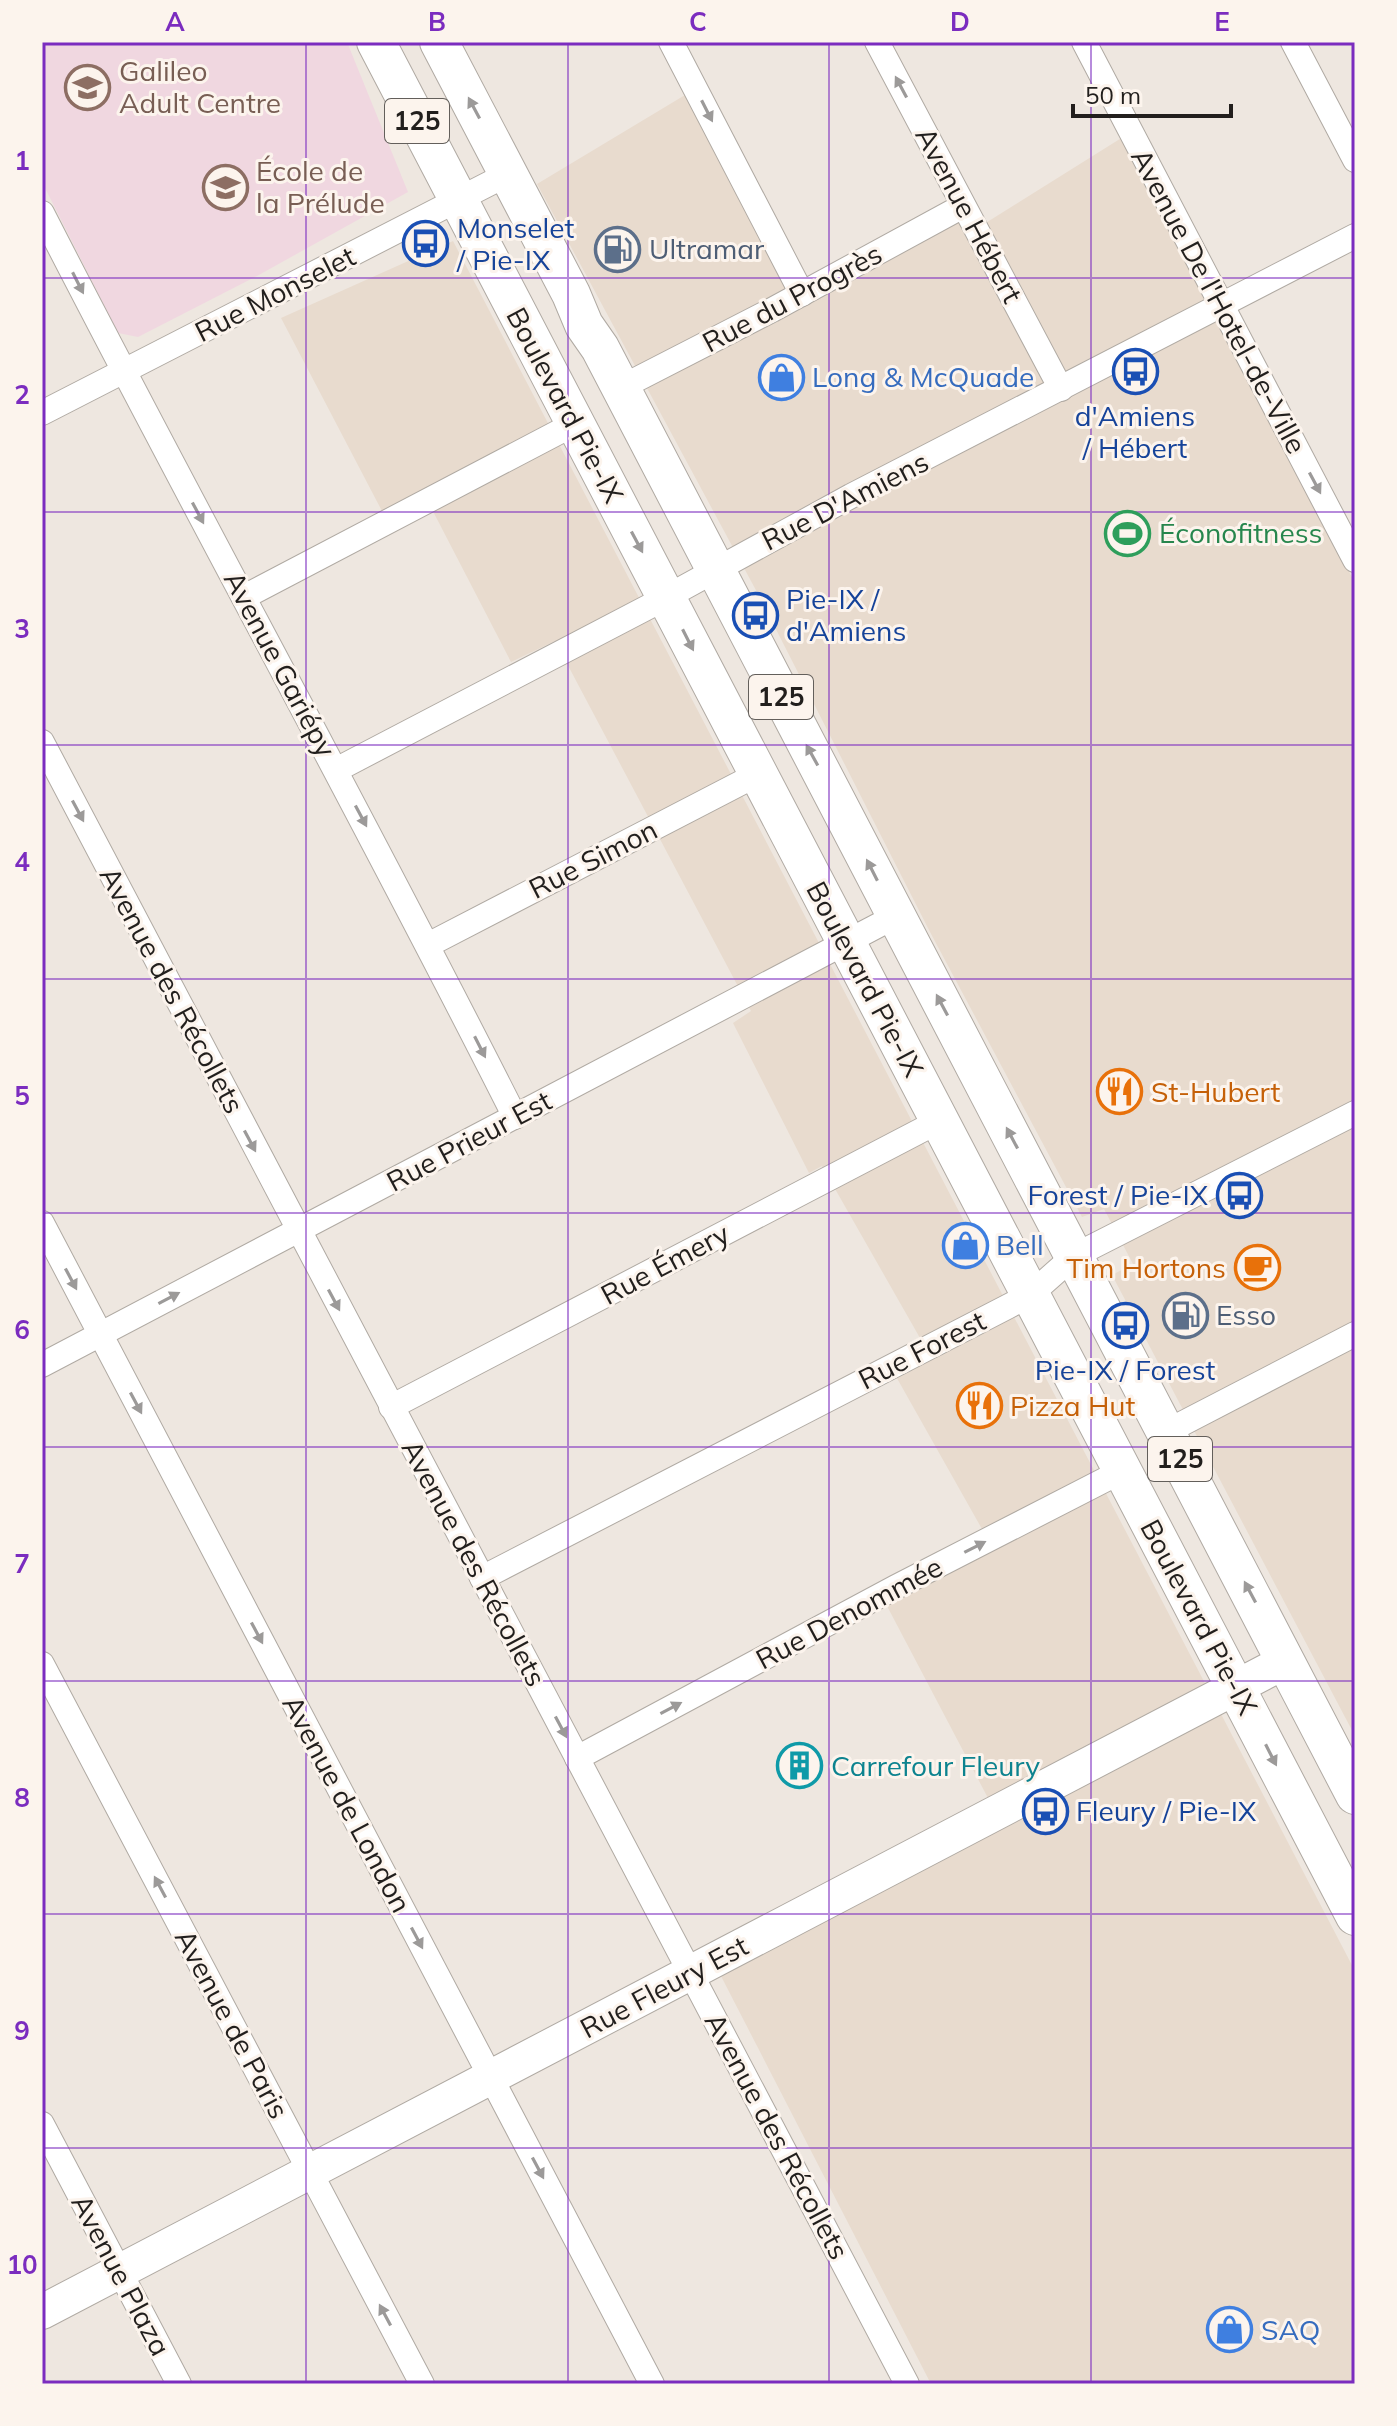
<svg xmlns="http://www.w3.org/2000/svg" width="1397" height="2426" viewBox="0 0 1397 2426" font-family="Mulish,sans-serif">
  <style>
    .built { fill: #e8dbce }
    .education { fill: #f0d7e0 }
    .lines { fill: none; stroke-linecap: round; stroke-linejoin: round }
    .street-casing { stroke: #b0aaa3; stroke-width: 26 }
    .secondary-casing { stroke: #b0aaa3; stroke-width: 36 }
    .primary-casing { stroke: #b0aaa3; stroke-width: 40 }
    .street { stroke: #fff; stroke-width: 24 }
    .secondary { stroke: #fff; stroke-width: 34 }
    .primary { stroke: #fff; stroke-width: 38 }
    .oneway { fill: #9c9a99 }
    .grid { fill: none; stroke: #7b2cbf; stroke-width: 2; stroke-opacity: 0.55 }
    .labels { text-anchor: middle; stroke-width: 6; stroke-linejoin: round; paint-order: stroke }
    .shield { fill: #fcf4ed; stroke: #635f5b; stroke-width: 2 }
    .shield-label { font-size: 26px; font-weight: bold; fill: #221f1d }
    .education-label { font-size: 28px; fill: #785e54; stroke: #fcf4ed; text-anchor: start }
    .street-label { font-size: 28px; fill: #221f1d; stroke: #fcf4ed }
    .transit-label { font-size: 28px; fill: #164399; stroke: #fcf4ed; text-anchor: start }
    .service-label { font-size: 28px; fill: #4e5e75; stroke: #fcf4ed; text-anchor: start }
    .shop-label { font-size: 28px; fill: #366cbe; stroke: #fcf4ed; text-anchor: start }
    .leisure-label { font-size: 28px; fill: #27864d; stroke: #fcf4ed; text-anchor: start }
    .food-label { font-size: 28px; fill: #c56008; stroke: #fcf4ed; text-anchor: start }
    .culture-label { font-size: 28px; fill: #0d838f; stroke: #fcf4ed; text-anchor: start }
    .neatline { fill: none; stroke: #7b2cbf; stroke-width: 3 }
    .grid-label { font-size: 26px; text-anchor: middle; font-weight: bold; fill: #7b2cbf }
  </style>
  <rect width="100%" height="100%" fill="#eee7e0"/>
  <!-- built -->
  <g class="built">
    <polygon points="695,89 802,293 963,206 976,229 1123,137 1355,583 1355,1736 1112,1275 1133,1264 1104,1209 1082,1217 930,932 758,594 537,184"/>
    <polygon points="453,241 1355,1971 1355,2384 931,2384 705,1945 989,1800 887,1606 991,1545 885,1357 920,1338 822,1166 809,1173 733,1023 751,1011 555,641 511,662 423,492 383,513 281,318"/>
  </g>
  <!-- education -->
  <polygon class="education" points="42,42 347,42 408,192 257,276 138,337 118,333 42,182"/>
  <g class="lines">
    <defs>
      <g id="street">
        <polyline points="671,42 802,294"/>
        <polyline points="877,42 1061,389"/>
        <polyline points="1084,42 1355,560"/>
        <polyline points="1293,42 1355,160"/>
        <path d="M42 213C197 516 362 813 515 1117"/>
        <polyline points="620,388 772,310 963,206"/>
        <polyline points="42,413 508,174"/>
        <polyline points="244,597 574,424"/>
        <polyline points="42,742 907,2384"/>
        <polyline points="336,770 652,605 851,496 1355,236"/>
        <polyline points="428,945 758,774"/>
        <polyline points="42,1223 652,2384"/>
        <polyline points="42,1365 896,916"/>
        <polyline points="391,1407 939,1121"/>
        <polyline points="1166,1432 1355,1334"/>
        <polyline points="482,1578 1007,1307 1030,1295 1074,1256 1355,1113"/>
        <polyline points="42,1664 422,2384"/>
        <polyline points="577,1758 896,1587 1122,1471"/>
        <polyline points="42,2124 179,2384"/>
      </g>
      <polyline id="secondary" points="42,2312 1286,1661"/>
      <g id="primary">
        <polyline points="376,42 1355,1916"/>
        <polyline points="439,42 571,294 584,325 600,348 1355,1795"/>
      </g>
    </defs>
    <!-- street casing -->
    <use href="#street" class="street-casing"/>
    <!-- secondary casing -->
    <use href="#secondary" class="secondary-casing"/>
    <!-- primary casing -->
    <use href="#primary" class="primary-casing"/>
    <!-- street -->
    <use href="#street" class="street"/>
    <!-- secondary -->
    <use href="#secondary" class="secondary"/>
    <!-- primary -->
    <use href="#primary" class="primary"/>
  </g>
  <!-- one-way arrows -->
  <defs><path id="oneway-solid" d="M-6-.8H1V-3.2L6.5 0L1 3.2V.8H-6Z" transform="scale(2)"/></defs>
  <g class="oneway">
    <use href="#oneway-solid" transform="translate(901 87) rotate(-118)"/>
    <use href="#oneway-solid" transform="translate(474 108) rotate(-118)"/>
    <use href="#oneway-solid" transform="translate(707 111) rotate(63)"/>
    <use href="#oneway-solid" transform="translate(78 283) rotate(63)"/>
    <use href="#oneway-solid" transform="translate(1315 483) rotate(62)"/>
    <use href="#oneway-solid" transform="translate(198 513) rotate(62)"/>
    <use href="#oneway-solid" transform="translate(637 542) rotate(62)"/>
    <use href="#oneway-solid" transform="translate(688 640) rotate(63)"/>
    <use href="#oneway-solid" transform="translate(812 755) rotate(-119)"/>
    <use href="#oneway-solid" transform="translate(78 811) rotate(62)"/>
    <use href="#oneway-solid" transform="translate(361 816) rotate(62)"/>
    <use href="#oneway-solid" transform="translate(872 870) rotate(-117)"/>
    <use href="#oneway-solid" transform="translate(942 1005) rotate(-118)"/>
    <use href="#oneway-solid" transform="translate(480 1047) rotate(63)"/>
    <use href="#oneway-solid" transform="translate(1012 1138) rotate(-118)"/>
    <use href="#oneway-solid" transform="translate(250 1141) rotate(62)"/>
    <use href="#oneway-solid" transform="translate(71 1279) rotate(62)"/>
    <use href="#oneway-solid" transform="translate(169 1298) rotate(-28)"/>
    <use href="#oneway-solid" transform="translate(334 1300) rotate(62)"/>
    <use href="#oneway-solid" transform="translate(136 1403) rotate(62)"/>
    <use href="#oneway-solid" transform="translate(975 1547) rotate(-27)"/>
    <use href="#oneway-solid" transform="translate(1250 1592) rotate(-118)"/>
    <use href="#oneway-solid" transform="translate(257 1633) rotate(62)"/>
    <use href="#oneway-solid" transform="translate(671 1708) rotate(-28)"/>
    <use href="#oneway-solid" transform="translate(561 1727) rotate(62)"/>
    <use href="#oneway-solid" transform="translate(1271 1755) rotate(63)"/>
    <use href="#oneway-solid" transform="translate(160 1887) rotate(-118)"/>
    <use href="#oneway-solid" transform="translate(417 1938) rotate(62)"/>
    <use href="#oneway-solid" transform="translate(538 2168) rotate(62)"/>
    <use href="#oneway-solid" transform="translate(385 2315) rotate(-118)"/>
  </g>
  <!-- grid -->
  <path class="grid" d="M306 42V2384M568 42V2384M829 42V2384M1091 42V2384M42 278H1355M42 512H1355M42 745H1355M42 979H1355M42 1213H1355M42 1447H1355M42 1681H1355M42 1914H1355M42 2148H1355"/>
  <!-- icons -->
  <defs>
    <symbol id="school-ring" viewBox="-11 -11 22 22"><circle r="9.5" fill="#fcf4ed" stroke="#8d6e63" stroke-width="1.5"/><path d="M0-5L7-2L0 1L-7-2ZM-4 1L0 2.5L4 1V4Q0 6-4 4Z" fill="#8d6e63"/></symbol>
    <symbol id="bus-ring" viewBox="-11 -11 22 22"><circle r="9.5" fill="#fcf4ed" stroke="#1a4fb4" stroke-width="1.5"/><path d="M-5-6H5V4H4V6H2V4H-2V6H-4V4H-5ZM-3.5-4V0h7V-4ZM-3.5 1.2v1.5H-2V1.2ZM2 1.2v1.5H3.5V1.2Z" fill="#1a4fb4"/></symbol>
    <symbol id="fuel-ring" viewBox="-11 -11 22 22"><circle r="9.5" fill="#fcf4ed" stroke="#5c6f8a" stroke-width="1.5"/><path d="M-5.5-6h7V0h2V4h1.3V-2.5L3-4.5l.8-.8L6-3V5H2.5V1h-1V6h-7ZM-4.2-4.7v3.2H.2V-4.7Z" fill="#5c6f8a"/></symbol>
    <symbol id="shop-ring" viewBox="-11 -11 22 22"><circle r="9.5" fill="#fcf4ed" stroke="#3f7fe0" stroke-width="1.5"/><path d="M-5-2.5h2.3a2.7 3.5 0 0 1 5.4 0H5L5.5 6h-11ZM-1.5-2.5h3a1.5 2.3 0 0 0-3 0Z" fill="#3f7fe0"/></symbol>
    <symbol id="stadium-ring" viewBox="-11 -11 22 22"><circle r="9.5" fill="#fcf4ed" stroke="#2e9e5b" stroke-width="1.5"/><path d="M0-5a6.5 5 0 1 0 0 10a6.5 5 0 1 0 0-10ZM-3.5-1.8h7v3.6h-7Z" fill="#2e9e5b"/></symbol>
    <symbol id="restaurant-ring" viewBox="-11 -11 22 22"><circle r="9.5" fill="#fcf4ed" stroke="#e8710a" stroke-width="1.5"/><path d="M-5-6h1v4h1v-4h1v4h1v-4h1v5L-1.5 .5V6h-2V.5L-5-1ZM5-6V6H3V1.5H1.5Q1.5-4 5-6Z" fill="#e8710a"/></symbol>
    <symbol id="cafe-ring" viewBox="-11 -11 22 22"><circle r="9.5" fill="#fcf4ed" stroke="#e8710a" stroke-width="1.5"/><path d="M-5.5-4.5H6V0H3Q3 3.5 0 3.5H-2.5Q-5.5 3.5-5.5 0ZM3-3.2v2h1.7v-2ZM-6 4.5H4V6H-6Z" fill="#e8710a"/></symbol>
    <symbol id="building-ring" viewBox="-11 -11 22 22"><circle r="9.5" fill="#fcf4ed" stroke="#0f9aa8" stroke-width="1.5"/><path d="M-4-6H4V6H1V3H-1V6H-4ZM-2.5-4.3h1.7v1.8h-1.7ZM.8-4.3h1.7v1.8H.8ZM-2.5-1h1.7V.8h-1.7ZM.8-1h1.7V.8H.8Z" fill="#0f9aa8"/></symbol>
  </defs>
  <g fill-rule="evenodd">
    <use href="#school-ring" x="62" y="62" width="51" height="51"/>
    <use href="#school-ring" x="200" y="162" width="51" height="51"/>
    <use href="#bus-ring" x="400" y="218" width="51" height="51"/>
    <use href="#fuel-ring" x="592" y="224" width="51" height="51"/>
    <use href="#bus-ring" x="1110" y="346" width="51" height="51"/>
    <use href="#shop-ring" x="756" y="352" width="51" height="51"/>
    <use href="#stadium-ring" x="1102" y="508" width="51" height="51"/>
    <use href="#bus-ring" x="730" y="590" width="51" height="51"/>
    <use href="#restaurant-ring" x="1094" y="1066" width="51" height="51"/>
    <use href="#bus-ring" x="1214" y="1170" width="51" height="51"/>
    <use href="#shop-ring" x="940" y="1220" width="51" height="51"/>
    <use href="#cafe-ring" x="1232" y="1242" width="51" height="51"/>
    <use href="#fuel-ring" x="1160" y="1290" width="51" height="51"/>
    <use href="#bus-ring" x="1100" y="1300" width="51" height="51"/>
    <use href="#restaurant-ring" x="954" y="1380" width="51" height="51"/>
    <use href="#building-ring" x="774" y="1740" width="51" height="51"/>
    <use href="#bus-ring" x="1020" y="1786" width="51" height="51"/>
    <use href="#shop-ring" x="1204" y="2304" width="51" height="51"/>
  </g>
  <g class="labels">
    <!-- shield labels -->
    <g class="shield">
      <rect x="385" y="99" width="64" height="44" rx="6"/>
      <rect x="749" y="675" width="64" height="44" rx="6"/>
      <rect x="1148" y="1437" width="64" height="44" rx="6"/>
    </g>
    <g class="shield-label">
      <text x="417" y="130">125</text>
      <text x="781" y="706">125</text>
      <text x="1180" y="1468">125</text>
    </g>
    <!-- education labels -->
    <g class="education-label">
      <text x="119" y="81">Galileo<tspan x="119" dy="32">Adult Centre</tspan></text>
      <text x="256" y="181">École de<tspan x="256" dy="32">la Prélude</tspan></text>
    </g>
    <!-- street labels -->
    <g class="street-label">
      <text transform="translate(969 215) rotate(62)" y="10">Avenue Hébert</text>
      <text transform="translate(275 294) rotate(-27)" y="10">Rue Monselet</text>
      <text transform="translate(792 298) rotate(-28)" y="10">Rue du Progrès</text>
      <text transform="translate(1219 301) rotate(62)" y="10">Avenue De l'Hotel-de-Ville</text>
      <text transform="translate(565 405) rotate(62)" y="10">Boulevard Pie-IX</text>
      <text transform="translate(845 501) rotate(-27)" y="10">Rue D'Amiens</text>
      <text transform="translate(280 664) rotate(62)" y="10">Avenue Gariépy</text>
      <text transform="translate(593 859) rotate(-27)" y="10">Rue Simon</text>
      <text transform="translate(865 979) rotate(62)" y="10">Boulevard Pie-IX</text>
      <text transform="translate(172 990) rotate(62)" y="10">Avenue des Récollets</text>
      <text transform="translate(469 1141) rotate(-28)" y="10">Rue Prieur Est</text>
      <text transform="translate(665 1264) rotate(-28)" y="10">Rue Émery</text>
      <text transform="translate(922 1350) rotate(-27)" y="10">Rue Forest</text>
      <text transform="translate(474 1563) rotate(62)" y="10">Avenue des Récollets</text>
      <text transform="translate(849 1613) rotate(-28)" y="10">Rue Denommée</text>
      <text transform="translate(1199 1617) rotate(62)" y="10">Boulevard Pie-IX</text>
      <text transform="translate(347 1804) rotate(62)" y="10">Avenue de London</text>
      <text transform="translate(664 1987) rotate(-28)" y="10">Rue Fleury Est</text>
      <text transform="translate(232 2024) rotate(62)" y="10">Avenue de Paris</text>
      <text transform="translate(777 2136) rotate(62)" y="10">Avenue des Récollets</text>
      <text transform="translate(121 2275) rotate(62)" y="10">Avenue Plaza</text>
    </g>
    <!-- transit labels -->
    <g class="transit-label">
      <text x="457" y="238">Monselet<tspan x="457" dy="32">/ Pie-IX</tspan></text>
      <text x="1135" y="426" text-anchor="middle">d'Amiens<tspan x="1135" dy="32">/ Hébert</tspan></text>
      <text x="786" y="609">Pie-IX /<tspan x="786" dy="32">d'Amiens</tspan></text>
      <text x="1208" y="1205" text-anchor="end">Forest / Pie-IX</text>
      <text x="1125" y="1380" text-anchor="middle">Pie-IX / Forest</text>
      <text x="1076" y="1821">Fleury / Pie-IX</text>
    </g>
    <!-- service labels -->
    <g class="service-label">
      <text x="649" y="259">Ultramar</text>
      <text x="1216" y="1325">Esso</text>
    </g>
    <!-- shop labels -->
    <g class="shop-label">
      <text x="812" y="387">Long &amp; McQuade</text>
      <text x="996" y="1255">Bell</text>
      <text x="1261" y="2340">SAQ</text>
    </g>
    <!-- leisure labels -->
    <g class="leisure-label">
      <text x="1159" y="543">Éconofitness</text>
    </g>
    <!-- food labels -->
    <g class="food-label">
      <text x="1151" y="1102">St-Hubert</text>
      <text x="1226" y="1278" text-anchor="end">Tim Hortons</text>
      <text x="1010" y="1416">Pizza Hut</text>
    </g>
    <!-- culture labels -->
    <g class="culture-label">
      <text x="831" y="1776">Carrefour Fleury</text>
    </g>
  </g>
  <!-- border -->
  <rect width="1397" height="2426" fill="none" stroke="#fcf4ed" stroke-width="88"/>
  <!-- scale -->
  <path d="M1073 104v12h158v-12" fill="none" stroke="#221f1d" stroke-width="4"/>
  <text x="1085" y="104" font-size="24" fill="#221f1d" stroke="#fcf4ed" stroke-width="6" paint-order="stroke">50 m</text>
  <rect x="44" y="44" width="1309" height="2338" class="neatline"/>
  <g class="grid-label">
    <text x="175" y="31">A</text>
    <text x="437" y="31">B</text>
    <text x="698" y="31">C</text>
    <text x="960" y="31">D</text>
    <text x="1222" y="31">E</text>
    <text x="22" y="170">1</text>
    <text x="22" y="404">2</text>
    <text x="22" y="638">3</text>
    <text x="22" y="871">4</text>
    <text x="22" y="1105">5</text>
    <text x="22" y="1339">6</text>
    <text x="22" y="1573">7</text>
    <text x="22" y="1807">8</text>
    <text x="22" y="2040">9</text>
    <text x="22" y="2274">10</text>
  </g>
</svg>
